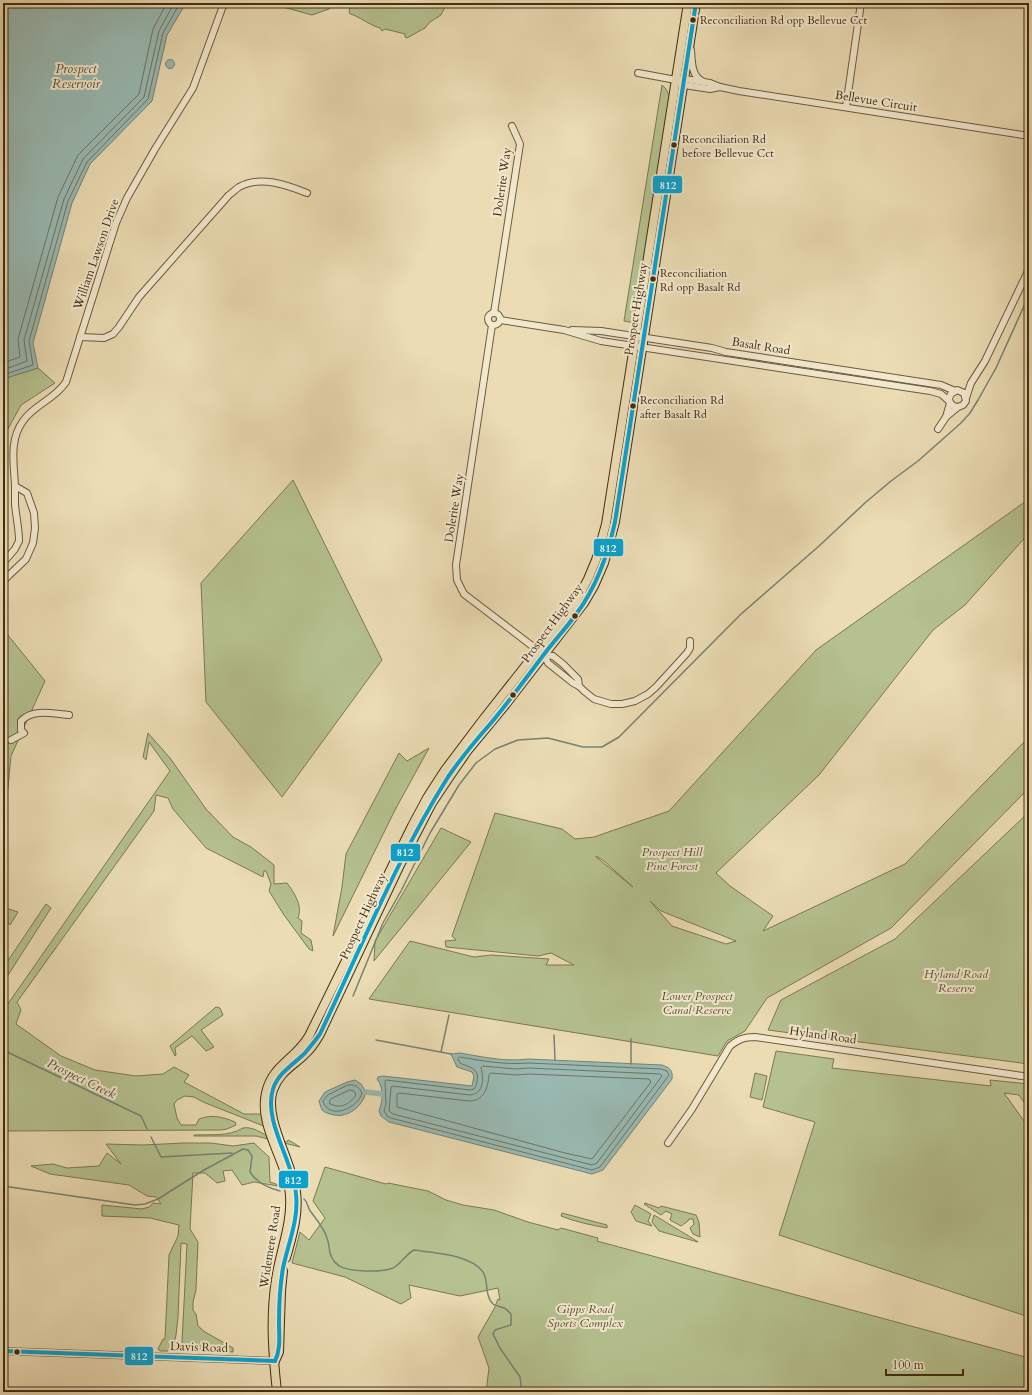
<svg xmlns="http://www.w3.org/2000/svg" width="1032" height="1395" viewBox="0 0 1032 1395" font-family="Cardo,serif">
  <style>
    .green { fill: #b5c18f; stroke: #7c7851; fill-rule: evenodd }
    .water { fill: #99bab3; stroke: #768273 }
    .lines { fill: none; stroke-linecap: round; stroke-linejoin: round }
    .shore { stroke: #6e7463; stroke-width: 1 }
    .stream { stroke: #768273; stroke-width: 1.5 }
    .canal { stroke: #99bab3; stroke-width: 5.5 }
    .minor-casing { stroke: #6c5a3b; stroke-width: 8 }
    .major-casing { stroke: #422e13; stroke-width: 10 }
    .minor { stroke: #f2e8ce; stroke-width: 6 }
    .major { stroke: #ebdcb4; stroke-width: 8 }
    .bus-1-casing { stroke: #f2e8ce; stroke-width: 7 }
    .bus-1 { stroke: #0aa1ce; stroke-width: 4 }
    .bus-dot { fill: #422e13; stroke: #f2e8ce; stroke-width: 1.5 }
    .labels { text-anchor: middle; stroke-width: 4; stroke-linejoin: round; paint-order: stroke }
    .bus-label { font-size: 11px; fill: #422e13; stroke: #f2e8ce; text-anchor: start }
    .street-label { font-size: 12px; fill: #422e13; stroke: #f2e8ce }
    .park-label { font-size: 12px; font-style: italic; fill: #594b2c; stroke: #f2e8ce }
    .water-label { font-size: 13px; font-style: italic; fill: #534a33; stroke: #f2e8ce }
    .line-badge { stroke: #f2e8ce; stroke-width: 1.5 }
    .badge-label { font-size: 11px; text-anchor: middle; font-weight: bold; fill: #fff }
  </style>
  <rect width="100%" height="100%" fill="#ebdcb4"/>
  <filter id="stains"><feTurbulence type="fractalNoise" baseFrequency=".005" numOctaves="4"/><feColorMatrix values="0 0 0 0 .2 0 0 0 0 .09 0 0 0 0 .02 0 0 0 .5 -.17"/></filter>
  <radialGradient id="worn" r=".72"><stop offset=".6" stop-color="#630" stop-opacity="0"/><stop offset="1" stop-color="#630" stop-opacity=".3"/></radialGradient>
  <!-- green -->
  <g class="green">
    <polygon points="286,3 337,3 329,9 312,15 283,7 283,4"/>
    <path d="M356 3H447L441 15 430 22 425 28 407 38 405 37V34L385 29 382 31 380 28C369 25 359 16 350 14L349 11 350 8Z"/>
    <polygon points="662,85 666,89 670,97 634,323 624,321"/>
    <polygon points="38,368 55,383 21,405 3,438 3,379"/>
    <polygon points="293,480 382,660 282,797 206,702 201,583"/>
    <path d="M1029 499V533L965 605 933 630 819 775 716 873 730 886 773 916 763 931 905 864 1029 737V788L891 928 767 998 745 1031 727 1041 718 1056 369 999 410 941 474 957 491 955 549 959 546 965H574L551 953 538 956 446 947 445 941 456 940 452 936 495 813 562 829 575 839 594 837 669 811 816 650ZM596 856 604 861 633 887 596 857ZM650 901 661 911 736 941 726 944 672 926Z"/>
    <polygon points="3,629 45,681 11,756 3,841"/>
    <path d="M148 733 170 758 206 809 233 837 251 847 274 865V884L287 883C294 893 303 905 298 918L302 921 301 933 311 940 313 951 309 949 284 915 269 891 271 884 266 871H264L263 877 206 848 173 809 168 798 156 795 154 811 17 1002 21 1010 16 1024 61 1056 95 1070 136 1076 163 1074 174 1067 189 1075 184 1082 244 1114H262L265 1124 263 1126 261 1125 203 1102 194 1097 185 1096 177 1100 174 1104 177 1118 181 1125H196L199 1119C212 1114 223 1117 235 1122L236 1125 227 1129 221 1130 3 1131V1011L170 771 149 742 146 760 143 757Z"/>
    <polygon points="429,748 395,810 333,936 342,887 346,854 399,753 407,761"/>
    <polygon points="1029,812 1029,1064 768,1030 781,1000 895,939"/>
    <polygon points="441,828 471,842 374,961 375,941"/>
    <polygon points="46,904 51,908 3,983 3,968"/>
    <polygon points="3,908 6,908 18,912 10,925 3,917"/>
    <polygon points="216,1007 220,1008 223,1015 201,1030 214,1047 206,1051 192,1036 175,1048 176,1055 175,1056 170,1046"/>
    <polygon points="776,1051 834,1059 832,1068 991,1086 990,1080 1029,1084 1029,1110 1019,1095 1004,1093 1029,1128 1029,1317 779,1235 815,1122 763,1107"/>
    <polygon points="755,1073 767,1076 762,1100 750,1097"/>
    <path d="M243 1128C253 1126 263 1134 271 1138 276 1140 282 1141 287 1142L288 1140 292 1142 300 1147 256 1136H194V1135C211 1134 228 1137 243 1128Z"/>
    <polygon points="184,1143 211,1143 233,1146 254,1143 269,1157 270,1182 284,1187 254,1182 242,1185 232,1170 223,1171 225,1181 217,1183 205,1173 193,1173 190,1229 198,1242 196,1290 193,1302 193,1310 196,1314 198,1326 205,1332 233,1348 233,1352 187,1349 183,1346 182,1343 187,1244 181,1243 178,1317 176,1335 173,1347 171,1347 168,1351 160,1351 158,1349 163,1339 165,1339 169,1255 178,1236 179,1225 150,1218 102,1216 102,1205 142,1209 149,1207 153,1203 161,1204 156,1197 147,1196 129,1185 50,1174 31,1166 53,1164 67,1168 99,1166 107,1153 121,1164 106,1144 143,1145"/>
    <polygon points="325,1167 386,1184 388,1183 428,1191 446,1200 463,1205 494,1210 528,1222 558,1230 561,1228 598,1238 597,1241 1029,1358 1029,1392 486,1392 489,1368 478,1337 494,1309 498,1299 500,1300 498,1288 460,1296 409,1285 411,1298 401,1304 345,1277 292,1263 300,1232 309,1240 325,1218 313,1201"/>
    <polygon points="645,1203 659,1208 661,1206 696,1215 699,1222 700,1237 693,1234 690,1228 694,1224 693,1219 689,1219 688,1221 681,1226 670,1220 672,1214 666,1211 661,1215 644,1204"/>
    <polygon points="635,1205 651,1214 648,1221 652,1226 636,1221 631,1212"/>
    <path d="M562 1213 607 1225V1228C591 1225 576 1222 561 1216Z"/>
    <polygon points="654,1215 692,1238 698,1242 659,1231 652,1222"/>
  </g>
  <!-- water -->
  <g class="water">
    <polygon points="3,3 186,3 167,35 152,101 90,164 72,203 33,343 38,368 3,379"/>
    <circle cx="170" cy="64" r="4.5"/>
    <path d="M460 1053C483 1057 505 1062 528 1059L662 1065C670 1068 673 1070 672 1079L603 1170 592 1174 389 1122 381 1116 379 1111C383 1100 384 1088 377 1079L378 1077 383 1076 472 1086 474 1076 472 1072 457 1067 451 1054Z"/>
    <path d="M355 1080 361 1084 366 1092C363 1106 348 1118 334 1115 330 1114 325 1113 322 1110 321 1108 320 1104 319 1101L325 1092 347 1082Z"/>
  </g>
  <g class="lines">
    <!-- shore -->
    <g class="shore">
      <polyline points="3,363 20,357 18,339 58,197 78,155 139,94 153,29 167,3"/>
      <polyline points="3,370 27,361 24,340 64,199 83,159 144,97 159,31 174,3"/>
      <polyline points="3,375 33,365 29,341 68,201 87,162 148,99 163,33 180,3"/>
      <path d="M460 1057C483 1061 505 1065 529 1063L661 1069 667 1071 669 1075 600 1167 592 1170 391 1118 387 1116 384 1111 386 1104 385 1082 386 1080 470 1090 474 1089C476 1086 477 1083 477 1080 480 1068 468 1067 460 1063L458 1059Z"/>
      <path d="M483 1066 515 1069 529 1068 660 1074 662 1076 597 1163 592 1165 393 1114 389 1111 391 1088 392 1086 470 1095C484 1094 484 1078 481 1068Z"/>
      <path d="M491 1073 516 1075 529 1074 649 1079 651 1082 592 1159 565 1153 397 1107V1094L399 1093 469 1101C484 1101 488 1088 489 1075Z"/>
      <path d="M348 1085C355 1084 359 1087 362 1093 358 1108 329 1121 323 1101L328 1095Z"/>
      <path d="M350 1090 354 1091 356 1095C350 1104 340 1110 329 1103L331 1099Z"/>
    </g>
    <!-- stream -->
    <g class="stream">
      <polyline points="353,996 383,923 401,891 430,833 459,785 476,763 495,749 518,740 548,738 583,747 602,747 619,737 740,615 819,546 866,502 891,481 918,461 961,423 970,413 978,400 996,368 1029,295"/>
      <polyline points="554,1035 555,1060"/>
      <polyline points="631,1039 631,1064"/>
      <polyline points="376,1040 451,1054"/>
      <polyline points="3,1050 141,1116 147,1129"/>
      <polyline points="441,1052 449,1015"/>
      <polyline points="151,1137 161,1157 232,1153"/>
      <path d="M3 1186 135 1205 145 1204 158 1199 204 1170 243 1149 248 1150 252 1156 250 1172C257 1183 268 1188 280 1191"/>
      <path d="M304 1199C308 1202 307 1207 311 1212 317 1220 324 1228 327 1238 329 1243 329 1248 330 1253 335 1270 350 1270 365 1271 375 1271 384 1272 393 1268 401 1264 406 1254 414 1250 434 1253 470 1254 483 1272 489 1281 484 1295 493 1304 497 1307 500 1306 504 1308 507 1309 509 1312 511 1314V1325L495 1330 493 1334 500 1348 520 1377 522 1392"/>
    </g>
    <!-- canal -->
    <polyline class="canal" points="366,1092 382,1094"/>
    <defs>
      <g id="minor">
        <path d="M691 50C692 61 691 75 702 81"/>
        <polyline points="638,73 676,80 685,79 710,83 720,87 739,91 1029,136"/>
        <polyline points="680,83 684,85 710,89 720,87"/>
        <polyline points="846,107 861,3"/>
        <circle cx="494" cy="319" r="6"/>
        <polyline points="494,313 520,144 512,126"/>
        <polyline points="500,320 564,330 601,341 930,391 941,394 949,401"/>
        <polyline points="492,325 456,565 457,580 464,594 544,655 548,663 573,683 579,686 584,691 594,699 611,704 622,704 635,701 648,694 656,687 687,653 690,648 690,641"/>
        <polyline points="572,330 601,331 712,348 726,352 941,385 955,391"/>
        <path d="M80 337 104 338 113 334 119 327 139 297 229 195C232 193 236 189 239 187 260 175 287 185 307 193"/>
        <polyline points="966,398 971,383 985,361 1029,269"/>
        <path d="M946 417 958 407 963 405 966 401 964 393 957 390 951 394C947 400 950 406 958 407"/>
        <polyline points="938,429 946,417 950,403"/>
        <path d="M3 563 15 549 19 541C19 528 16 517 15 504 15 498 15 492 15 486 14 464 9 440 23 421 35 404 54 400 66 382L116 223 127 198 155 149 193 88 224 3"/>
        <polyline points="3,581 26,559 33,543 35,528 34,513 27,493 15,486"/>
        <polyline points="544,655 553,656 563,664 578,679 579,686"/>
        <path d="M11 740 24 733 21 730V721C33 708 54 714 69 715"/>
        <path d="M668 1143 692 1109 730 1046C739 1039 744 1037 755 1037L1029 1077"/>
        <polyline points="3,1351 275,1361"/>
      </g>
      <g id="major">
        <path d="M286 1258C292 1236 299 1215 296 1192 292 1162 263 1117 273 1090 279 1073 291 1067 303 1056 310 1050 315 1043 320 1034L399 867 432 803 450 776 468 750 506 704 584 603 594 586 604 563 615 522 696 3"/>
        <polyline points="275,1361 279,1352 281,1291 283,1271"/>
        <path d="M277 1392C273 1355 270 1317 276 1280 280 1251 292 1225 290 1196 288 1162 258 1127 266 1093 272 1065 296 1059 309 1036L412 826 427 798 445 770 482 721 567 613 578 598 588 579 596 560 606 524 688 3"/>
      </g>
    </defs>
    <!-- minor casing -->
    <use href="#minor" class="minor-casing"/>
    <!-- major casing -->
    <use href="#major" class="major-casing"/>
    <!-- minor -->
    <use href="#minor" class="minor"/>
    <!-- major -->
    <use href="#major" class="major"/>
    <defs>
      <g id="bus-1">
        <polyline points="3,1351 275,1361"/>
        <path d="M275 1361C281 1349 279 1336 279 1322 279 1304 280 1286 283 1268 288 1244 299 1219 296 1194 293 1160 263 1122 273 1089 278 1073 294 1064 305 1053 310 1047 315 1041 320 1034 361 948 397 858 448 777 461 758 476 740 491 723 510 700 527 677 545 653 555 640 567 627 577 613 597 586 608 554 615 522L696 3"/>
      </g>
    </defs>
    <!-- bus-1 casing -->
    <use href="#bus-1" class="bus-1-casing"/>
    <!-- bus-1 -->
    <use href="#bus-1" class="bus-1"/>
  </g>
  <!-- markers -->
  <g class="bus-dot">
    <circle cx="693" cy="20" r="3.5"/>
    <circle cx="674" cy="145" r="3.5"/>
    <circle cx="653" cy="279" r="3.5"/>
    <circle cx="633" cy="406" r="3.5"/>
    <circle cx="575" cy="616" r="3.5"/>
    <circle cx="513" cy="695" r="3.5"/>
    <circle cx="17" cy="1352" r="3.5"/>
  </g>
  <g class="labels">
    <!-- bus labels -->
    <g class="bus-label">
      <text x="700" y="24">Reconciliation Rd opp Bellevue Cct</text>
      <text x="682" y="143">Reconciliation Rd<tspan x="682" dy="14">before Bellevue Cct</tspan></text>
      <text x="660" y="277">Reconciliation<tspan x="660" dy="14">Rd opp Basalt Rd</tspan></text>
      <text x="640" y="404">Reconciliation Rd<tspan x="640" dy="14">after Basalt Rd</tspan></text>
    </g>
    <!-- street labels -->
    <g class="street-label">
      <text transform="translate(876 101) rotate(9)" y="4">Bellevue Circuit</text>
      <text transform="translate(502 182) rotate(-82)" y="4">Dolerite Way</text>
      <text transform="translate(96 254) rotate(-71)" y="4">William Lawson Drive</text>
      <text transform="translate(636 309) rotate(-81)" y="4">Prospect Highway</text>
      <text transform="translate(761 346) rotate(9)" y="4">Basalt Road</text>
      <text transform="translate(454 508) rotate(-81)" y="4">Dolerite Way</text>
      <text transform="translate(552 623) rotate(-54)" y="4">Prospect Highway</text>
      <text transform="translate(363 916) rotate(-65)" y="4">Prospect Highway</text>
      <text transform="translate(823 1035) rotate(8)" y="4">Hyland Road</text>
      <text transform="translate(270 1247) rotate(-81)" y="4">Widemere Road</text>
      <text transform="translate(199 1347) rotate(2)" y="4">Davis Road</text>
    </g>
    <!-- park labels -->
    <g class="park-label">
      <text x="672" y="856">Prospect Hill<tspan x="672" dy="14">Pine Forest</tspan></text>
      <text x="956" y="978">Hyland Road<tspan x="956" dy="14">Reserve</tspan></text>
      <text x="697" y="1000">Lower Prospect<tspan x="697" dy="14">Canal Reserve</tspan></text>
      <text x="585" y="1313">Gipps Road<tspan x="585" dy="14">Sports Complex</tspan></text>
    </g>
    <!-- water labels -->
    <g class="water-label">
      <text x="76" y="73">Prospect<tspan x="76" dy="15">Reservoir</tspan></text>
      <text transform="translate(82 1078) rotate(26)" y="5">Prospect Creek</text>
    </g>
  </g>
  <g class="line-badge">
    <rect x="652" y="175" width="31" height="19" rx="4" fill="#0aa1ce"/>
    <rect x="593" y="538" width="31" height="19" rx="4" fill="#0aa1ce"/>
    <rect x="390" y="843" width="31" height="19" rx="4" fill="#0aa1ce"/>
    <rect x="278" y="1170" width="31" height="19" rx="4" fill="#0aa1ce"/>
    <rect x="124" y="1346" width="30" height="20" rx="4" fill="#0aa1ce"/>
  </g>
  <g class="badge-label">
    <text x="668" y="189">812</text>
    <text x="608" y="552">812</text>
    <text x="405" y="856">812</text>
    <text x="293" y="1184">812</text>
    <text x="139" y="1360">812</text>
  </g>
  <!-- margin -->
  <rect width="1032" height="1395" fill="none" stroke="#ebdcb4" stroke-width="16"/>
  <rect x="4" y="4" width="1024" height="1387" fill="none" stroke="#422e13" stroke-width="2"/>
  <rect x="8" y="8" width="1016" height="1379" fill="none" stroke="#422e13"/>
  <!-- scale -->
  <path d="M886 1369v6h77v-6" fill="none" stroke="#422e13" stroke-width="2"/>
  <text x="892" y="1369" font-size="12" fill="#422e13" stroke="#f2e8ce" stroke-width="3" paint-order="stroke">100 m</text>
  <rect width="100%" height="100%" filter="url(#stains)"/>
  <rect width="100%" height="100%" fill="url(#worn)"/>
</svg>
